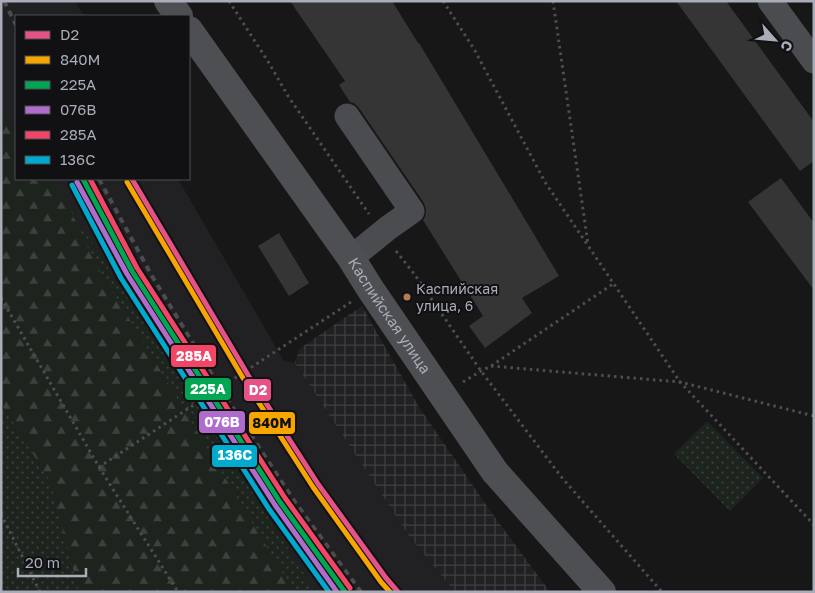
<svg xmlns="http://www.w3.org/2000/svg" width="815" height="593" viewBox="0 0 815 593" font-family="'Golos Text',sans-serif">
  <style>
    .built { fill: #212123 }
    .industrial { fill: url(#industrial-grid) }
    .grass { fill: url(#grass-dots) }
    .forest { fill: url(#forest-firs) }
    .building { fill: #353536 }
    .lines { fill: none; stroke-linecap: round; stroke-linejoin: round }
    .path { stroke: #4d4e52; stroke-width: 3; stroke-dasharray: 2.5 4; stroke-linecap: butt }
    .minor { stroke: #4b4c50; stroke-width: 25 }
    .major { stroke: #4d4f52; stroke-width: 28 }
    .rail { stroke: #4b4c4f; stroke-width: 4; stroke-dasharray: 6 5; stroke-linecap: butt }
    .rail-1-casing { stroke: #111113; stroke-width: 9 }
    .rail-2-casing { stroke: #111113; stroke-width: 9 }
    .rail-3-casing { stroke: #111113; stroke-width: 9 }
    .rail-4-casing { stroke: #111113; stroke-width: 9 }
    .rail-5-casing { stroke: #111113; stroke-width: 9 }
    .rail-6-casing { stroke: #111113; stroke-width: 9 }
    .rail-1 { stroke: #e55286; stroke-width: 5 }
    .rail-2 { stroke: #f7a600; stroke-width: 5 }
    .rail-3 { stroke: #00a651; stroke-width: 5 }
    .rail-4 { stroke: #b06ccc; stroke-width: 5 }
    .rail-5 { stroke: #f34667; stroke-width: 5 }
    .rail-6 { stroke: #00a9ce; stroke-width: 5 }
    .bus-dot { fill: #b07c57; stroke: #111113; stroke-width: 2 }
    .labels { text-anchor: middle; stroke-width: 4; stroke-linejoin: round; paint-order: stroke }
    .bus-label { font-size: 14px; fill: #a8adb8; stroke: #111113; text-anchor: start }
    .street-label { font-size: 15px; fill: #a8adb8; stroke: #111113 }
    .line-badge { stroke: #111113; stroke-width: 2 }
    .badge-label { font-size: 14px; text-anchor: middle; font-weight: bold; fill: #fff }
    .pale-badge-label { font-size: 14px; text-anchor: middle; font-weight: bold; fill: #111 }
  </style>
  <defs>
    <pattern id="industrial-grid" width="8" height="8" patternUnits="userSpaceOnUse" patternTransform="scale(1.25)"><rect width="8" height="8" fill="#212123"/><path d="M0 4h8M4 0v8" fill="none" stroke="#3e3f41"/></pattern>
    <pattern id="grass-dots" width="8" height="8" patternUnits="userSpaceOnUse" patternTransform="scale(1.25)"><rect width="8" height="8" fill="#1d241e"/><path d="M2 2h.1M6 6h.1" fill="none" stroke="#3b413d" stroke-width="1.8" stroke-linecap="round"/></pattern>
    <pattern id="forest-firs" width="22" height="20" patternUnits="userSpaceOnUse" patternTransform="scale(1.25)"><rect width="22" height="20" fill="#1d241e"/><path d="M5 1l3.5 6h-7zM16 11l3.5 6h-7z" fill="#3b413d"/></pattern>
  </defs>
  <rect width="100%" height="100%" fill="#171717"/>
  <!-- built -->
  <g class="built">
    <polygon points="1,1 75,1 84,16 16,16 16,133 1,114"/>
    <polygon points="51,179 178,179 284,361 295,363 409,536 455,592 316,592 196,404"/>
  </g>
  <!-- industrial -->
  <polygon class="industrial" points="362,306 419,407 491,512 550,592 455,592 409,536 295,363 299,349"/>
  <!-- grass -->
  <g class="grass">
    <polygon points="1,128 16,179 51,179 196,404 316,592 1,592"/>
    <polygon points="707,421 763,478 730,511 674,454"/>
  </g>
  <!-- forest -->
  <polygon class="forest" points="1,114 16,133 16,179 52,179 63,194 93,259 294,592 79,592 50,481 1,403"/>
  <!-- building -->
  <g class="building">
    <polygon points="290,1 392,1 418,43 419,43 559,276 522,298 532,313 485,348 469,326 483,316 423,220 425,217 426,210 424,203 359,108 354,103 350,102 339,85 345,81"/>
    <polygon points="676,1 726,1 814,122 814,161 800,171"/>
    <polygon points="781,178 814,223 814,290 748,202"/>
    <polygon points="279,233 309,283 289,296 258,246"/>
  </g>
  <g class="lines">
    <!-- path -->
    <g class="path">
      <polyline points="229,1 269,63 288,96 369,214"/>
      <polyline points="443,1 474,49 545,182 680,382 814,525"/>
      <polyline points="553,1 588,244"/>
      <polyline points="396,251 415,275 481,371 563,479 662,592"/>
      <polyline points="1,298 99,467 351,302"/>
      <polyline points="491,366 680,382 814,416"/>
      <polyline points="463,382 481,371 491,366 613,284"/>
      <polyline points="99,467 178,592"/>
      <polyline points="1,514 40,592"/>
    </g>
    <!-- minor -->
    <g class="minor">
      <polyline points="770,1 814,61"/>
      <polyline points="347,116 412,211 388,228 351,258"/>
    </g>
    <!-- major -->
    <g class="major">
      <polyline points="168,1 179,16"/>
      <path id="s1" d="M189 30 351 258 371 290 495 472 602 592"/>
    </g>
    <!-- rail -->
    <g class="rail">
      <polyline points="4,1 16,25"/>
      <polyline points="99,179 152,276 222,391 295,502 361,592"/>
    </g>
    <defs>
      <polyline id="rail-1" points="132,179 248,375 318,484 386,578 398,592"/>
      <polyline id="rail-2" points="127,182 243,378 313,487 381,582 390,592"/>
      <polyline id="rail-3" points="83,179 132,271 280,502 345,592"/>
      <polyline id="rail-4" points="77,182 127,274 275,505 337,592"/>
      <polyline id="rail-5" points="90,179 137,268 285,498 350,588"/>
      <polyline id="rail-6" points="72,185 121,278 269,509 329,592"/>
    </defs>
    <!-- rail-1 casing -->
    <use href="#rail-1" class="rail-1-casing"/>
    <!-- rail-2 casing -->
    <use href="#rail-2" class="rail-2-casing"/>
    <!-- rail-3 casing -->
    <use href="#rail-3" class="rail-3-casing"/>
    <!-- rail-4 casing -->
    <use href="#rail-4" class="rail-4-casing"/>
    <!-- rail-5 casing -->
    <use href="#rail-5" class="rail-5-casing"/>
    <!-- rail-6 casing -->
    <use href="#rail-6" class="rail-6-casing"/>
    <!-- rail-1 -->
    <use href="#rail-1" class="rail-1"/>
    <!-- rail-2 -->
    <use href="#rail-2" class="rail-2"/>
    <!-- rail-3 -->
    <use href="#rail-3" class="rail-3"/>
    <!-- rail-4 -->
    <use href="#rail-4" class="rail-4"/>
    <!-- rail-5 -->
    <use href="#rail-5" class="rail-5"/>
    <!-- rail-6 -->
    <use href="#rail-6" class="rail-6"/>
  </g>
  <!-- markers -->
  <circle class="bus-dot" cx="407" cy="297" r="4.5"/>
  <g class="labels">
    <!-- bus labels -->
    <g class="bus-label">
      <text x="416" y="294">Каспийская<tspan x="416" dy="17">улица, 6</tspan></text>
    </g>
    <!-- street labels -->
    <g class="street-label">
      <text dy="5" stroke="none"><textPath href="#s1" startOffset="349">Каспийская улица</textPath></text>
    </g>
  </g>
  <g class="line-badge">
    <rect x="170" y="344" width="47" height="24" rx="5" fill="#f34667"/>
    <rect x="184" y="377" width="48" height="24" rx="5" fill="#00a651"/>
    <rect x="243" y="378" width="29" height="24" rx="5" fill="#e55286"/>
    <rect x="198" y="410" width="48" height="24" rx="5" fill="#b06ccc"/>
    <rect x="248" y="411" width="48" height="24" rx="5" fill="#f7a600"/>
    <rect x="211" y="444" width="47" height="24" rx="5" fill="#00a9ce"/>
  </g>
  <g class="badge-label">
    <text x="194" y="361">285А</text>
    <text x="208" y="394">225А</text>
    <text x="258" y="395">D2</text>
    <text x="222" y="427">076В</text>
    <text x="235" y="460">136С</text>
  </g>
  <g class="pale-badge-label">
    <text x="272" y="428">840М</text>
  </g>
  <!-- border -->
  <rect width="815" height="593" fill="none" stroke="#a8adb8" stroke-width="5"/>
  <!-- legend -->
  <rect x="15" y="15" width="175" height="165" fill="#111113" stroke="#4d4f55"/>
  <rect x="25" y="31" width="25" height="8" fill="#e55286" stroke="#4d4f55"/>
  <text x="60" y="40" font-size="15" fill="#a8adb8">D2</text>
  <rect x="25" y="56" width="25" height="8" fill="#f7a600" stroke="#4d4f55"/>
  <text x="60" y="65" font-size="15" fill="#a8adb8">840М</text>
  <rect x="25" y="81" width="25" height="8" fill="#00a651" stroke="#4d4f55"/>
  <text x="60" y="90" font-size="15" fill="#a8adb8">225А</text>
  <rect x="25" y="106" width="25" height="8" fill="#b06ccc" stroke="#4d4f55"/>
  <text x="60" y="115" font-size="15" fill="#a8adb8">076В</text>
  <rect x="25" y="131" width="25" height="8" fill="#f34667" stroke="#4d4f55"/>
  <text x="60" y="140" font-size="15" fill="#a8adb8">285А</text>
  <rect x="25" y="156" width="25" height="8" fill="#00a9ce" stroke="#4d4f55"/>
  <text x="60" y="165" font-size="15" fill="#a8adb8">136С</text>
  <!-- north arrow -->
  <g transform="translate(775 40) rotate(117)" stroke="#111113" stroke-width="4" paint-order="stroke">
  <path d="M0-4L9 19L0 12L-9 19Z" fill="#a8adb8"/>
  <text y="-8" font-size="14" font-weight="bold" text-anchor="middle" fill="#a8adb8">С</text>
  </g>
  <!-- scale -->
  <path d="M18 568v8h68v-8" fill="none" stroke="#a8adb8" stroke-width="2.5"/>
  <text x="25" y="568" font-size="15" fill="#a8adb8" stroke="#111113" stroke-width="4" paint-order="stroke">20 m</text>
</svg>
